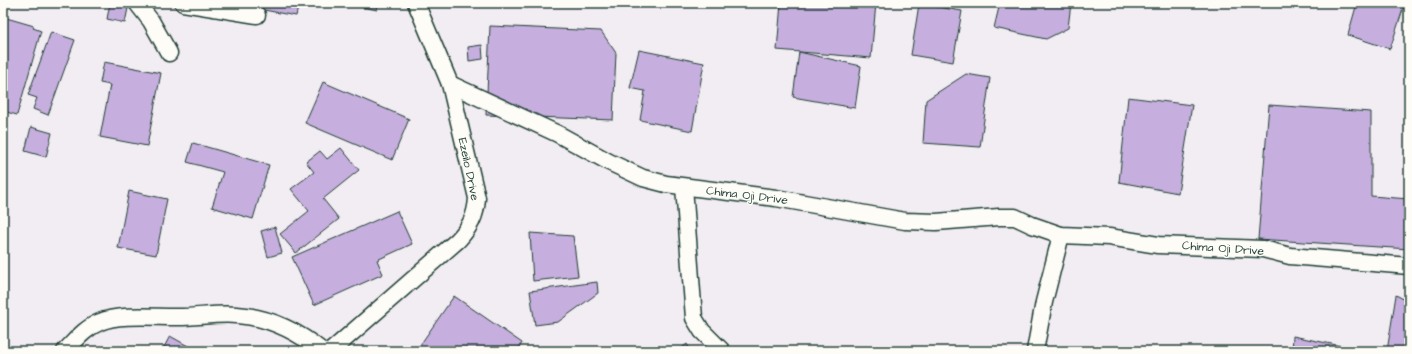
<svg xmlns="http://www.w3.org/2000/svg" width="1412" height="354" viewBox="0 0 1412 354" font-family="'Architects Daughter',sans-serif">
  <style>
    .building { fill: #c6afde; stroke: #1f3d34 }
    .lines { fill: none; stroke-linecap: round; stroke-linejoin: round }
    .street-casing { stroke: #1f3d34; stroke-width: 19 }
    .street { stroke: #fdfcf7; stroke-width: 16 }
    .labels { text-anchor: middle; stroke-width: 3; stroke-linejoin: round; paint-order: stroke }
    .street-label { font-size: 12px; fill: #1f3d34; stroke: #fdfcf7 }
  </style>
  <rect width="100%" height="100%" fill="#f2edf2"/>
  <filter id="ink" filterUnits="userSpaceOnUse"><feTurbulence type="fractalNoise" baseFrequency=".025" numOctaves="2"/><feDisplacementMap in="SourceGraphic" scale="8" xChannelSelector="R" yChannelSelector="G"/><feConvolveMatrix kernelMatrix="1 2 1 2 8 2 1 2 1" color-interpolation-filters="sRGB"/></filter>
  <g filter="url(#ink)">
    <!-- building -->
    <g class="building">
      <polygon points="110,3 129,3 125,23 107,19"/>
      <polygon points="249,3 299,3 296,16 248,7"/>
      <polygon points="344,3 378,3 377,10"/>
      <polygon points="508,3 530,3 528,8"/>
      <polygon points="781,3 876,3 871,58 777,50"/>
      <polygon points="1000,3 1071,3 1068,28 1046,39 994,28"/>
      <polygon points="1357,3 1405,3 1390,49 1348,35"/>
      <polygon points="919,4 962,11 953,62 911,55"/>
      <polygon points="3,17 34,26 33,28 41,31 17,115 3,111"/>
      <polygon points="490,26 601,31 616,53 613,120 486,115"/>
      <polygon points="51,32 75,40 48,115 33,109 37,98 28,95"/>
      <polygon points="482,45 483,59 469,61 468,47"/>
      <polygon points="639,50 704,63 692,131 640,120 645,91 630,88"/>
      <polygon points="799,52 861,66 855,108 793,97"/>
      <polygon points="104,62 161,73 147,146 100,137 110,85 100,83"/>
      <polygon points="966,74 990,78 980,147 923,143 926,100"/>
      <polygon points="323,82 409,119 392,160 305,123"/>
      <polygon points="1128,97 1192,105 1178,193 1119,182"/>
      <polygon points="1269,105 1371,112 1371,196 1409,199 1409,249 1258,239"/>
      <polygon points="31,127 52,133 46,157 25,151"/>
      <polygon points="193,143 269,165 253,219 212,207 223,172 187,162"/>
      <polygon points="341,148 359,170 323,199 339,219 296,253 280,234 309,211 291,189 314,172 306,162 320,151 327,159"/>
      <polygon points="129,191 167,199 156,255 118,248"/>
      <polygon points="397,211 412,244 377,260 383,274 314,305 292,257"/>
      <polygon points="275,227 282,253 268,257 261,231"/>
      <polygon points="530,233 573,236 578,276 533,281"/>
      <polygon points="597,282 598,293 558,322 535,325 530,291"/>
      <polygon points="1396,295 1409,302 1409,351 1387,351"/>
      <polygon points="454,296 522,343 517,351 423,351 418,348"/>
      <polygon points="170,336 197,351 162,351"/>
      <polygon points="1293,336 1346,347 1346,351 1292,351"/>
      <polygon points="687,344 691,351 678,351"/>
      <polygon points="203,346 213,351 200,351"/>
    </g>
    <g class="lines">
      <defs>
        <g id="street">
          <polyline points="137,3 151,21 169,53"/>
          <polyline points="183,3 257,15"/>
          <polyline points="450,84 558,134 609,162 643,178 666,184 776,198 905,221 936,222 999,217 1015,217 1032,225 1061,235 1109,237 1158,245 1263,249 1290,256 1409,266"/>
          <polyline points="684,187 694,318 702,331 722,351"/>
          <path d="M65 351C76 340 85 328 100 322 118 314 152 317 173 317 194 318 215 313 237 315 269 317 297 331 322 351"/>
          <path d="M331 351 458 240C470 227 476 216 477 198L450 84 416 3"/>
          <polyline points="1035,351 1044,302 1061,235"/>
        </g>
      </defs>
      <!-- street casing -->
      <use href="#street" class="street-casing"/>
      <!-- street -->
      <use href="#street" class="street"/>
    </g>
  </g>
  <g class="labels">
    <!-- street labels -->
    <g class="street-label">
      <text transform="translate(469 169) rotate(78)" y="4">Ezeilo Drive</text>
      <text transform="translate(747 195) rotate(7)" y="4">Chima Oji Drive</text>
      <text transform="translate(1223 248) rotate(4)" y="4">Chima Oji Drive</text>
    </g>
  </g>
  <!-- margin -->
  <rect width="1412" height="354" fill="none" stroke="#fdfcf7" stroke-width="16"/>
  <rect x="8" y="8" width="1396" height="338" fill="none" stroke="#1f3d34" stroke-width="1.5" filter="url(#ink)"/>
</svg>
